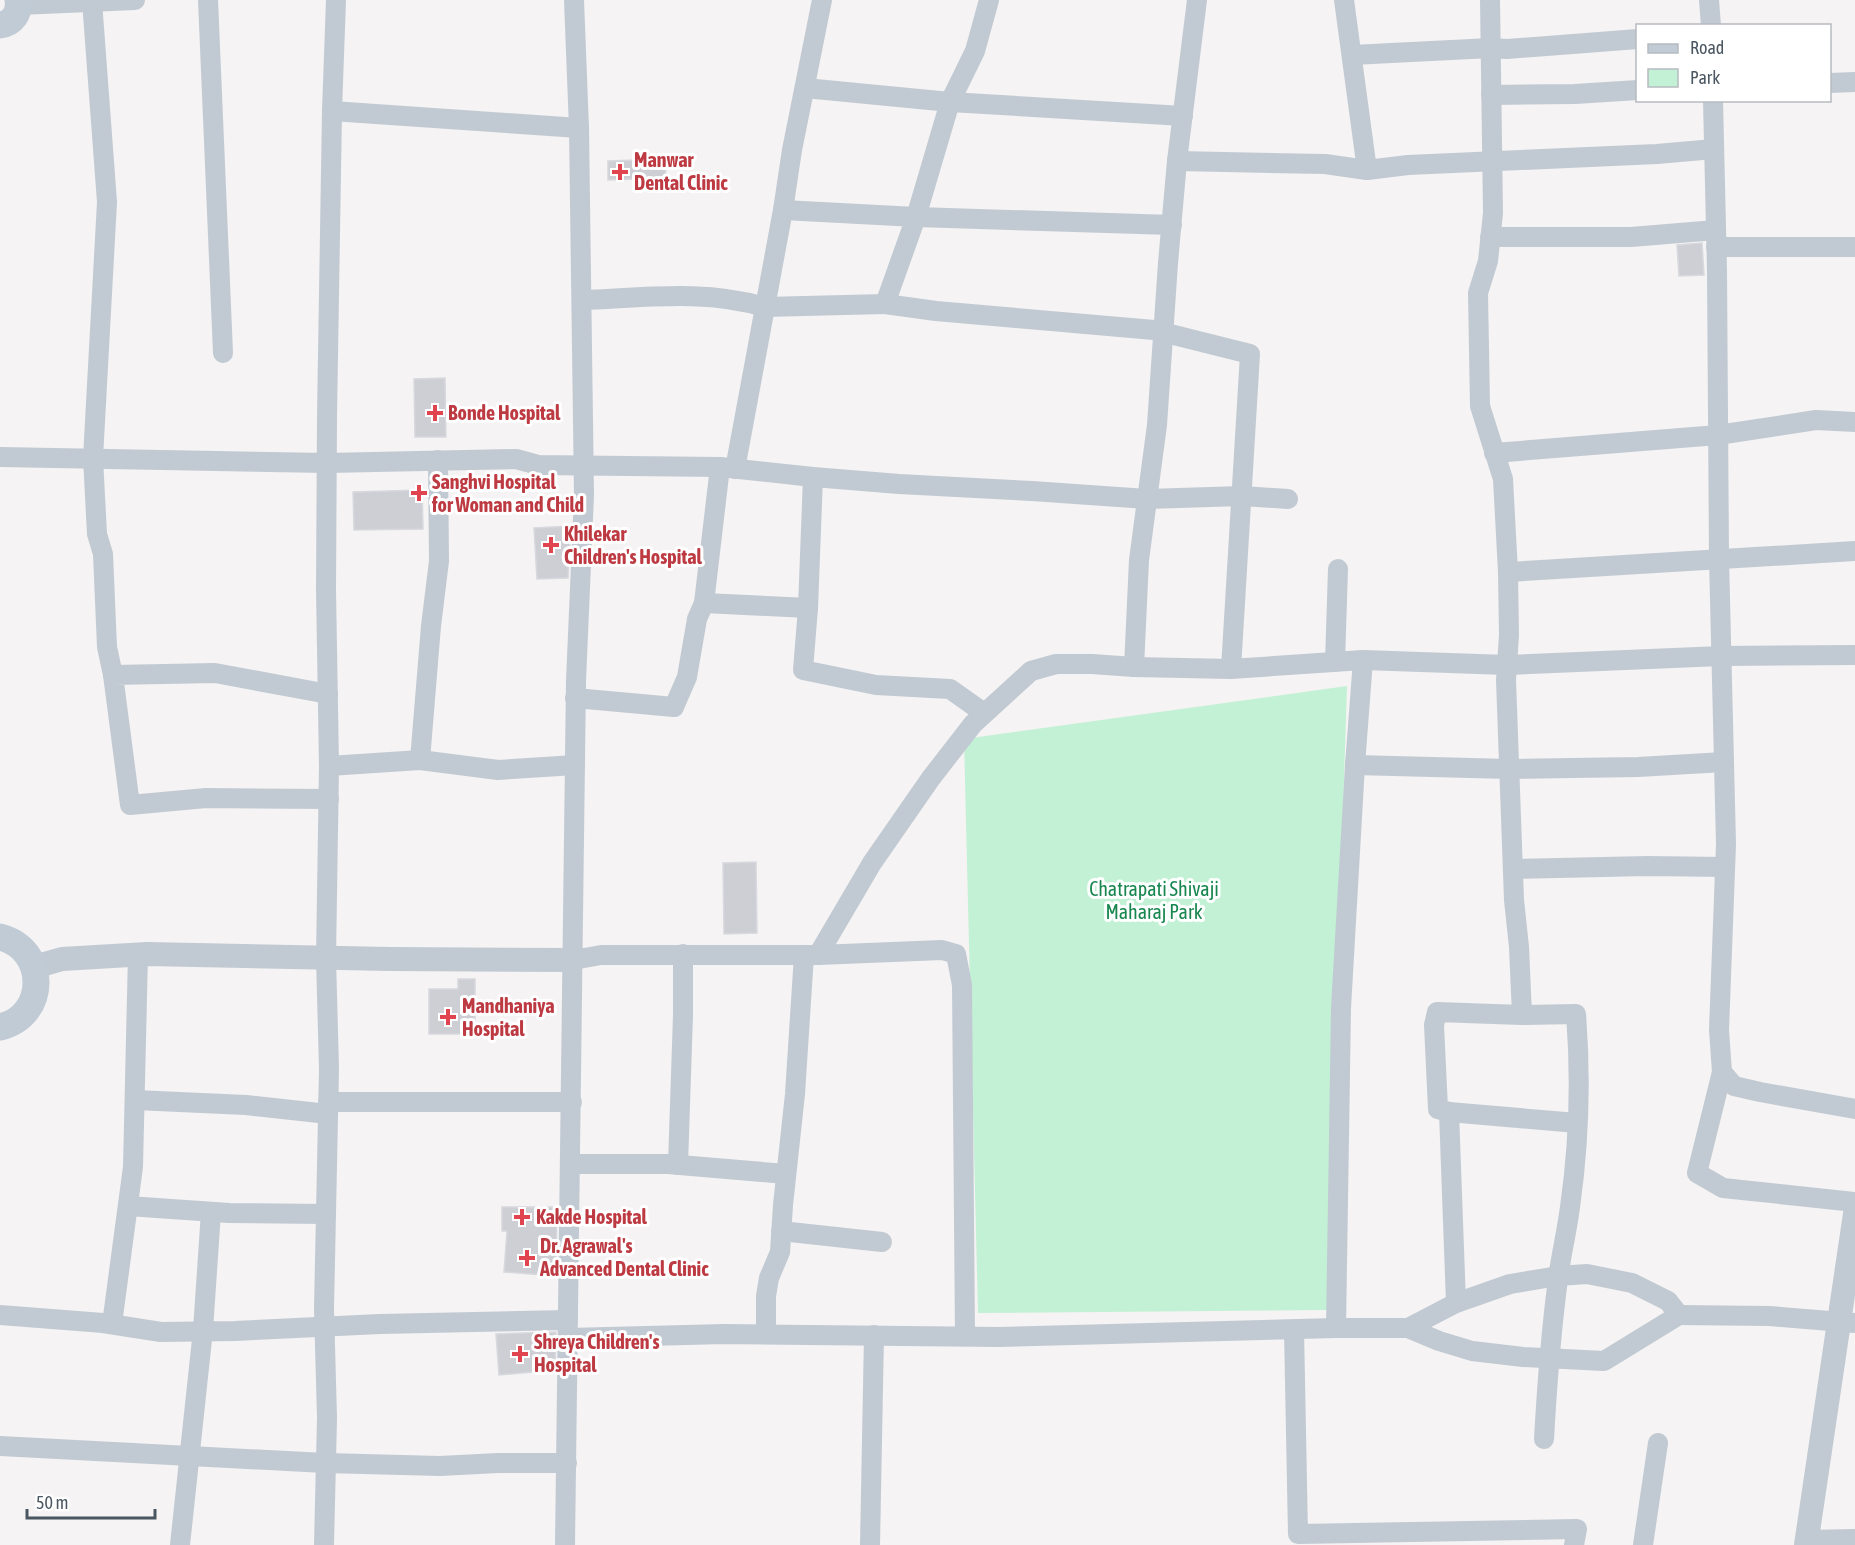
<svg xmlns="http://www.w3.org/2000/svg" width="1855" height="1545" viewBox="0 0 1855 1545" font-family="'Asap Condensed',sans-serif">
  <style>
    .green { fill: #c3f1d5 }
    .building { fill: #cdcfd5; stroke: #d7d9de; stroke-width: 1.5 }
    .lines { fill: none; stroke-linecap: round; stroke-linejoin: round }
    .minor { stroke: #c1cad2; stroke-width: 20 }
    .tertiary { stroke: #c1cad2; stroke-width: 24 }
    .secondary { stroke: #c1cbd6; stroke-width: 27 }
    .health-dot { fill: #e0444e; stroke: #fff; stroke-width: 2 }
    .labels { text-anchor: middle; stroke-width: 6; stroke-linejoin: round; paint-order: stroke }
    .health-label { font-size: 20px; font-weight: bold; fill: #be3a42; stroke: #fff; text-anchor: start }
    .park-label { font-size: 20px; fill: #17864f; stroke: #fff }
  </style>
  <rect width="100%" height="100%" fill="#f5f3f3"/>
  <!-- green -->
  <polygon class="green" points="1347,686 1327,1310 978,1313 964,739"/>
  <!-- building -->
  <g class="building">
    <polygon points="665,159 666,178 608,180 608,161"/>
    <polygon points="1702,243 1704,275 1679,276 1677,245"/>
    <polygon points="445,378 446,437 415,437 414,379"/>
    <polygon points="422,490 423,529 354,530 353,492"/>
    <polygon points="571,526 568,578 537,579 534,528"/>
    <polygon points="756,862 757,933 724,934 723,863"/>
    <polygon points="458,979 475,979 475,1034 429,1034 429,989 458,989"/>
    <polygon points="502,1207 557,1207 556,1276 504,1272 507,1231 502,1231"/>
    <polygon points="556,1332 555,1370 499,1375 496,1334"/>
  </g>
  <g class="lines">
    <!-- minor -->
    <g class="minor">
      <polyline points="208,0 223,353"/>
      <polyline points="989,0 975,51 950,102 916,217 1172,225"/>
      <polyline points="1344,0 1367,170 1408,165 1657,154 1714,149"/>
      <path d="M1490 0 1493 213 1488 261 1478 293 1480 406 1503 479 1508 572 1509 635 1506 680 1514 900 1519 947 1522 1015 1576 1014C1581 1078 1579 1144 1570 1207 1567 1231 1561 1255 1558 1279 1551 1332 1547 1385 1544 1439"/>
      <polyline points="1709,0 1711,26"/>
      <polyline points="92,1 107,202 93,458 97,534 103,554 107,647 113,675"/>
      <polyline points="19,5 135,0"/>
      <polyline points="1352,55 1491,48 1507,49 1638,39"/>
      <polyline points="1830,83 1855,82"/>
      <polyline points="805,88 950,102 1183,116"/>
      <polyline points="1491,95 1575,94 1638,90"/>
      <polyline points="1713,100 1717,270 1719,558 1726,844 1719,1030 1722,1072 1734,1086 1760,1092 1855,1109"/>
      <polyline points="332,111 579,128"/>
      <polyline points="1177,161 1325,164 1367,170"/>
      <polyline points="1490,237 1631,237 1716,230"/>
      <polyline points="1716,247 1855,247"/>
      <path d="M582 300C642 298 706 289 764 307L885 304 916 217 783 210"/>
      <polyline points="885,304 936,311 1154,330 1250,354 1231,669"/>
      <polyline points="1494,453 1718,435 1816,420 1855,422"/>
      <polyline points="0,457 327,463 516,459 538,465 720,467 813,477 899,484 1032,491 1147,499 1242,496 1288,499"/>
      <polyline points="735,469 783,210 792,150 822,0"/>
      <polyline points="813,477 808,608 803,670 876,685 950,689 984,713"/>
      <polyline points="1508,572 1855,551"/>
      <polyline points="704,603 808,608"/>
      <polyline points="1335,662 1338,569"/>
      <polyline points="1134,667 1231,669 1363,660 1507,665 1721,656 1855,655"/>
      <polyline points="328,694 215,673 113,675 130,805 206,798 329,799"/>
      <polyline points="575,698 674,707 687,677 697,619 704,603 720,467"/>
      <polyline points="420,760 431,626 439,561 438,460"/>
      <polyline points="1355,765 1509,769 1638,767 1724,762"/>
      <polyline points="329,766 420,760 498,770 575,765"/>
      <polyline points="1513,869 1648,866 1725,867"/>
      <polyline points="818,955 942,950 956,954 962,985 965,1336"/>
      <polyline points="573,960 601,955 818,955 872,863 931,778 973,724 1031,671 1056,664 1092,664 1134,667 1139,560 1157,425 1168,263 1177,161 1197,0"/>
      <polyline points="1522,1015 1437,1012 1434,1025 1438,1109 1449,1112 1577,1123"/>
      <polyline points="1722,1072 1697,1173 1723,1188 1855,1202"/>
      <polyline points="135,1100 246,1105 328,1114"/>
      <polyline points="328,1102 572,1102"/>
      <polyline points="1449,1112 1456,1303"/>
      <polyline points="571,1164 668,1164 786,1174"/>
      <polyline points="678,1165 683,1015 683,954"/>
      <polyline points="128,1206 229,1213 326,1214"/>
      <polyline points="781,1231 882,1242"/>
      <polyline points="0,1315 103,1323 161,1332 235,1331 380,1324 568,1320"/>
      <polyline points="1679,1315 1769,1316 1855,1323"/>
      <polyline points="112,1324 133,1167 138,954"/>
      <polyline points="1336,1328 1341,1008 1355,765 1363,660"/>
      <polyline points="1294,1330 1298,1534 1577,1529 1574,1545"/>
      <polyline points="766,1334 766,1296 769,1278 780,1252 783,1205 795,1094 804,955"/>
      <polyline points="568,1338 725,1334 999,1337 1336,1328 1408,1328 1456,1303 1510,1284 1558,1276 1587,1274 1632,1283 1668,1301 1679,1315 1604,1361 1523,1357 1472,1351 1439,1341 1408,1328"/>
      <polyline points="0,1446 325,1463 440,1466 498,1463 567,1463"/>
      <polyline points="1806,1540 1855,1539"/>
      <polyline points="180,1545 203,1330 211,1212"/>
      <polyline points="324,1545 327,1418 324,1309 329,1069 326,958 329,766 326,590 327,416 332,111 336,0"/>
      <polyline points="565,1545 576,681 584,495 579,128 574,0"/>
      <polyline points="870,1545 874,1335"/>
      <polyline points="1643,1545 1658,1443"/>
    </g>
    <!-- tertiary -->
    <g class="tertiary">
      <polyline points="34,967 62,959 147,954 390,959 573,960"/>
      <polyline points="1806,1545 1855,1214"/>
    </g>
    <!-- secondary -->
    <g class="secondary">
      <path d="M0 25C13 23 20 13 18 0"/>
      <path d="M0 937C48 949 48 1016 0 1027"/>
    </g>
  </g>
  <!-- markers -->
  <g class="health-dot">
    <path d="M617 163h6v6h6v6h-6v6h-6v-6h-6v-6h6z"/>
    <path d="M432 404h6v6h6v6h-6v6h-6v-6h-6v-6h6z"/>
    <path d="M416 484h6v6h6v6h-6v6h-6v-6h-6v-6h6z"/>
    <path d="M548 536h6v6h6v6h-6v6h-6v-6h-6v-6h6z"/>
    <path d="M445 1008h6v6h6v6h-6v6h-6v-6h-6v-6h6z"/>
    <path d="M519 1208h6v6h6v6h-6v6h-6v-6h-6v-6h6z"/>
    <path d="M524 1249h6v6h6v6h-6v6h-6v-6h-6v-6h6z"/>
    <path d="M517 1345h6v6h6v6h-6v6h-6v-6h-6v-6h6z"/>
  </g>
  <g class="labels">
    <!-- health labels -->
    <g class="health-label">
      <text x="634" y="167">Manwar<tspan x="634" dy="23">Dental Clinic</tspan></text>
      <text x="448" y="420">Bonde Hospital</text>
      <text x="432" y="489">Sanghvi Hospital<tspan x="432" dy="23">for Woman and Child</tspan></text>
      <text x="564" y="541">Khilekar<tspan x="564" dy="23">Children's Hospital</tspan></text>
      <text x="462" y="1013">Mandhaniya<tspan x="462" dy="23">Hospital</tspan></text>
      <text x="536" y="1224">Kakde Hospital</text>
      <text x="540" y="1253">Dr. Agrawal's<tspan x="540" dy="23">Advanced Dental Clinic</tspan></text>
      <text x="534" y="1349">Shreya Children's<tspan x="534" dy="23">Hospital</tspan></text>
    </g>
    <!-- park labels -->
    <g class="park-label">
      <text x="1154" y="896">Chatrapati Shivaji<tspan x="1154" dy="23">Maharaj Park</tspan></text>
    </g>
  </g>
  <!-- legend -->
  <rect x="1636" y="24" width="195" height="78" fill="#ffffff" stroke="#b7bbc0" stroke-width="1.5"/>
  <rect x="1648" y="44" width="30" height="9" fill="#c1cbd6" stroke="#b7bbc0" stroke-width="1.5"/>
  <text x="1690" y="54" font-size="18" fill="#4a5661">Road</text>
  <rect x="1648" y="69" width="30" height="18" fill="#c3f1d5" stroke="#b7bbc0" stroke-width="1.5"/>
  <text x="1690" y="84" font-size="18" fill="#4a5661">Park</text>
  <!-- scale -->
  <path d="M27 1509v9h128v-9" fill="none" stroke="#4a5661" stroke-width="3"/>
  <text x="36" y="1509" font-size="18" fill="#4a5661" stroke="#ffffff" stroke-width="4.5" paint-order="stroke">50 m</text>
</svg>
